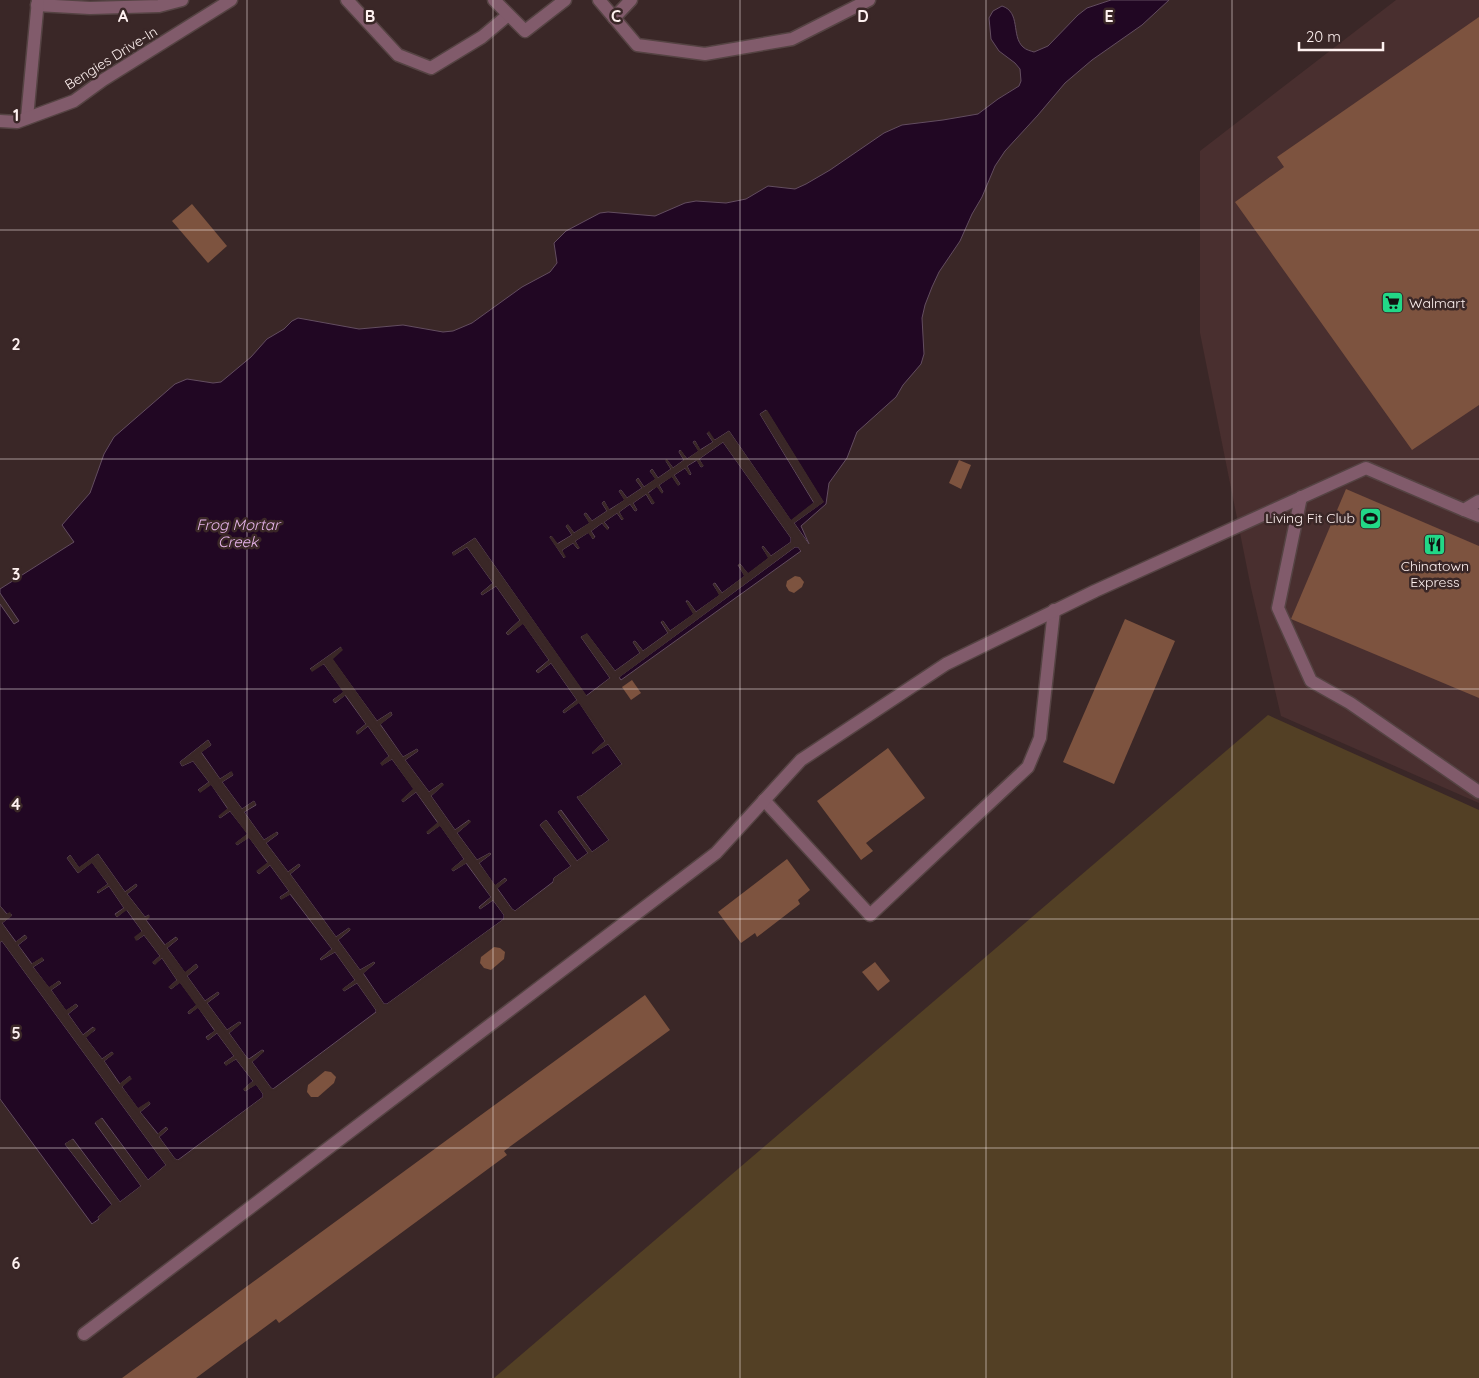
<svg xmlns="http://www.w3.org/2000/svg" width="1479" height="1378" viewBox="0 0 1479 1378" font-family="Quicksand,sans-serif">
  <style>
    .built { fill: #492f2f }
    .green { fill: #534025 }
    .water { fill: #210723; stroke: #634d60 }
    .pier { fill: #3a2727; fill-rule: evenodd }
    .building { fill: #7d533f }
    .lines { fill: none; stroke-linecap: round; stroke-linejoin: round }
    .service-casing { stroke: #554343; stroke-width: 15 }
    .service { stroke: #815b6b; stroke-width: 12 }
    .grid { fill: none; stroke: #fef1f0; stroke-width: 1; stroke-opacity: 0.55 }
    .labels { text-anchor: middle; stroke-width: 5; stroke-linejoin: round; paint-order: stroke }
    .street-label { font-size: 14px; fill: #fef1f0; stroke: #3a2727 }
    .poi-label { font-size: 14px; fill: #fef1f0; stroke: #3a2727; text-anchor: start }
    .water-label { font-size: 15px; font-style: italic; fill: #e8b5ec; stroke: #3a2727 }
    .grid-label { font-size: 16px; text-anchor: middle; font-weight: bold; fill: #fef1f0; stroke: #3a2727; stroke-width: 5; stroke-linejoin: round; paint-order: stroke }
  </style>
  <rect width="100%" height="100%" fill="#3a2727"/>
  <!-- built -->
  <polygon class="built" points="1396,0 1479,0 1479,803 1281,716 1251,588 1200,333 1200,151"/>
  <!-- green -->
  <polygon class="green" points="1268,715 1479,810 1479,1378 494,1378"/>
  <!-- water -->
  <g class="water">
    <path d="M1111 0H1169L1142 25 1092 60 1065 83 1038 115 1005 151 995 166 982 197 972 214 960 241 939 272 932 287 925 305 922 318 924 354 921 364 903 385 896 397 857 432 847 458 829 483 826 504 801 526 809 544 794 523 823 502 766 410 760 414 814 503 791 521 729 431 715 440 707 433 713 442 700 450 695 441 693 442 699 451 687 459 680 450 679 452 684 460 673 468 667 460 666 461 671 469 658 478 652 469 650 471 656 479 644 487 638 478 636 480 642 488 627 498 621 490 619 491 625 500 609 510 604 501 602 503 607 511 592 521 586 513 584 514 590 523 574 533 568 525 566 526 572 535 557 544 551 536 550 537 564 558 562 550 573 543 578 549 579 548 575 541 589 532 593 539 595 537 591 531 602 523 607 529 609 528 604 522 617 513 622 520 623 519 619 512 630 504 635 511 637 510 633 503 646 494 652 504 654 503 648 493 657 486 662 493 663 492 659 485 672 476 678 485 680 484 674 475 685 468 690 475 691 474 687 466 697 460 701 467 703 466 699 459 723 442 791 538V542L771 556 763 546 762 547 769 558 748 574 740 564 738 565 745 576 722 593 715 583 713 584 720 595 696 612 688 601H686L694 614 670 631 663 621 661 622 668 633 643 651 635 641 633 642 640 653 615 671 587 634 581 637 610 678 586 696 475 538 452 553 454 555 467 547 493 583 481 593 482 595 496 586 520 620 506 633 508 635 523 623 549 660 536 671 538 673 551 663 577 700 563 711 564 713 579 702 605 741 592 753H593L608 744 622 764 581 796 577 797 609 840 592 852 561 810 558 812 588 853 577 861 546 820 540 825 571 866 554 878 553 882 515 911 512 909 497 888 507 880 505 878 495 886 479 863 491 854 490 853 477 860 457 833 470 822 469 820 455 830 431 796 443 785 442 783 429 792 405 760 418 751 417 749 403 757 380 724 392 715 391 712 377 721 332 659 341 647 310 669 324 664 344 692 333 700 335 703 345 695 366 724 356 732 358 734 368 726 389 756 381 763 382 765 392 759 414 789 402 800 403 802 416 792 438 823 427 833 428 834 440 825 464 859 452 869 453 871 466 863 491 897 479 907 480 909 493 900 504 915V919L387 1004H384L363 973 375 963 374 962 360 970 338 940 350 930 349 928 336 937 290 874 300 866 299 864 288 872 266 843 278 834 277 832 264 840 244 812 256 805 254 801 242 809 222 782 233 775 231 772 220 779 201 752 211 745 208 740 180 762 182 766 193 761 209 782 198 790 200 792 211 784 228 809 219 817 220 818 230 811 248 834 236 843 237 845 249 837 268 863 257 872 259 874 270 865 289 891 280 897 281 899 290 894 332 949 320 959 321 960 335 952 355 980 343 989 344 991 357 983 376 1010V1012L273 1089 271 1088 252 1062 264 1051 262 1050 249 1059 247 1058 229 1033 241 1023 239 1022 227 1030 207 1003 219 994 218 992 205 1001 187 976 198 967 196 964 185 973 167 948 178 939 176 937 165 945 146 920 149 915 145 917 127 894 137 886 136 884 125 892 98 854 79 868 70 855 67 858 78 873 92 862 108 884 97 892 98 893 109 886 124 908 115 914 117 917 126 909 142 931 137 940 144 935 160 956 153 962 154 964 162 958 177 980 169 987 171 989 180 982 197 1005 188 1012 189 1014 198 1007 215 1031 206 1037 208 1040 217 1033 234 1056 224 1063 226 1065 236 1059 253 1081 244 1089 245 1091 256 1084 263 1094V1097L178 1160 175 1159 159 1137 168 1129 166 1127 158 1134 140 1112 150 1104 149 1102 138 1109 122 1087 130 1076 120 1084 104 1061 113 1054 112 1052 102 1059 85 1037 95 1030 93 1027 83 1035 68 1014 78 1006 76 1004 66 1011 51 990 61 983 59 981 49 988 33 967 44 960 42 958 32 964 18 945 27 938 25 935 16 942 2 923 12 915 7 914 0 906V604L14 624 19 621 0 593V589L74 542 62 525 90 493 104 454 114 437 175 384 187 379 213 383 221 382 251 357 267 339 284 329 292 321 298 318 359 329 403 325 443 332 453 331 472 323 522 287 550 272 557 263 554 243 566 231 600 213 608 212 655 216 685 203 696 201 726 203 746 199 768 186 795 189 806 184 830 170 884 133 902 125 943 120 978 114 998 99 1019 86 1021 81 1020 69 1015 63 999 51 991 39 989 18 993 11 1002 6C1021 12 1011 36 1023 47 1026 50 1031 51 1034 52L1048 46 1078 15 1087 8Z"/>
    <polygon points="795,547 798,547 801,551 621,680 619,677"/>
    <polygon points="2,941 166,1165 148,1180 102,1118 95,1123 141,1186 120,1202 73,1139 65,1144 112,1205 98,1217 99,1219 92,1224 0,1099 0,942"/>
  </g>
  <!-- pier -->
  <g class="pier">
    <path d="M767 410 824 502 794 523 810 546H807L791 523 789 522 728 434 574 536 559 546 560 548 723 440 725 441 794 538 792 544 747 576 616 674 613 673 586 637 584 638 612 678 588 698 584 697 474 541 468 545 522 621 525 622 624 764 623 766 581 799 611 838V841L593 854H590L577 864 545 823 543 825 573 864V867L557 879 555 884 516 913 510 911 477 863 455 835 429 795 401 759 330 660V657L325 662 392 757 442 824 466 858V861L468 862 506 915 505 921 389 1006 382 1005 360 973 336 942 199 754V751L208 744 183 763 192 758 195 759 379 1009 377 1014 275 1091 269 1090 250 1064 249 1061 245 1059 203 1003 185 975 163 947 97 858 93 860 145 932 164 956 180 980 182 981 255 1082 258 1083 265 1093 264 1099 180 1162 173 1161 156 1136 117 1086 101 1061 81 1036 0 925V920L4 917 0 912V906L6 914 10 912 12 916 2 923 15 942 26 935 27 938 18 945 31 964 42 957 44 960 33 967 49 987 59 981 61 983 51 990 66 1010 76 1004 78 1006 68 1014 83 1035 94 1027 96 1029 86 1038 102 1059 112 1052 114 1054 104 1061 119 1084 130 1076 132 1079 122 1087 138 1108 149 1101 150 1104 140 1112 157 1134 167 1127 168 1129 159 1137 175 1159 179 1160 263 1097V1094L256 1085 245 1091 243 1089 253 1081 236 1059 226 1066 224 1063 234 1056 217 1033 208 1040 206 1038 215 1030 198 1008 189 1014 188 1012 196 1005 180 983 171 989 168 987 177 980 162 958 155 965 152 962 160 956 144 935 136 941 134 937 142 931 127 910 117 917 115 915 124 908 109 886 98 893 97 891 108 884 92 863 78 873 67 858 70 855 79 867 98 854 125 892 136 884 137 886 127 894 145 917 149 915 150 917 146 921 164 945 177 937 178 939 167 948 185 972 196 964 198 967 187 976 205 1001 218 992 219 994 207 1003 227 1030 239 1022 241 1024 229 1033 247 1058 250 1059 262 1050 264 1052 252 1062 271 1088 274 1089 376 1013V1010L357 983 344 991 342 989 355 980 335 952 321 960 320 959 332 949 291 894 281 900 280 897 289 891 270 865 259 874 256 871 268 862 249 838 237 845 235 843 247 834 230 811 220 818 218 816 228 808 211 785 200 793 198 790 209 782 193 761 182 766 180 762 208 740 211 745 201 753 220 779 232 771 233 775 222 782 242 809 254 801 256 804 244 812 264 840 276 832 278 834 266 843 288 872 299 864 300 866 290 874 336 937 349 928 351 929 338 940 360 970 374 962 375 963 363 974 384 1004H387L504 919V915L493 900 480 909 479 908 491 897 467 863 453 871 451 869 464 859 440 826 428 834 426 832 438 822 416 792 403 802 401 800 413 789 392 759 382 766 380 763 389 756 368 726 357 735 356 732 366 724 346 695 334 703 333 700 343 692 324 664 312 672 310 669 341 647 343 650 333 659 377 721 391 712 392 715 380 725 403 757 417 749 418 751 405 760 429 792 442 783 444 785 431 796 455 830 470 820 471 822 457 833 477 860 490 853 491 854 479 863 495 885 506 878 507 880 497 889 512 909 515 911 553 883 554 878 571 866 540 825 546 820 577 861 588 853 558 812 560 810 592 852 609 840 577 797 580 795 581 796 622 764 608 744 593 754 592 752 605 741 579 703 564 713 563 711 577 700 551 663 538 673 536 672 549 660 523 624 508 635 506 633 520 620 496 586 482 595 481 593 493 583 467 547 453 556 452 553 475 538 587 696 610 678 581 637 587 633 615 671 640 653 633 642 635 641 643 651 668 633 661 621H663L670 631 693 614 686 602 688 601 696 612 719 595 713 584 714 583 722 593 744 576 738 564H740L748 573 768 558 762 547 763 546 771 556 791 542V538L723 442 699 459 704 466 701 467 696 460 687 466 691 474 689 475 685 468 674 475 680 484 678 486 672 477 659 485 663 492 662 494 657 487 648 492 655 503 652 504 646 494 633 503 637 510 635 511 630 504 619 512 624 519 622 520 617 513 604 522 609 529 607 530 602 523 591 531 595 538 593 539 588 533 575 541 580 548 578 549 573 543 562 550 566 557 564 558 549 537 552 536 558 544 572 535 566 526 568 524 574 533 589 523 584 514 586 513 592 521 607 511 602 503 604 501 610 510 624 500 619 491 621 490 627 498 642 488 636 480 638 478 644 487 655 479 650 471 652 469 658 478 671 469 665 460 667 459 673 468 684 460 679 452 681 450 687 459 698 451 693 442 695 441 701 450 713 442 707 433 709 431 715 440 729 431 791 520 814 502 760 414ZM766 413 820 501 816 504V501L763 415Z"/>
    <polygon points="798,544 803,550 803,553 798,547 795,547 617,679 618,675 794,545"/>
    <polygon points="2,938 169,1164 168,1167 149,1182 147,1182 101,1121 99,1123 143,1186 143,1188 120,1204 128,1198 118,1204 72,1142 69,1144 114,1204 114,1206 99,1219 98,1217 112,1204 65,1144 72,1139 120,1202 141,1186 95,1122 101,1118 148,1180 166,1165 2,941 0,942 0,939"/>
    <polygon points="0,1100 91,1225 102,1218 101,1221 93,1227 90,1226 0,1103"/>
  </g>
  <!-- building -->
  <g class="building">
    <polygon points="1479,17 1479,405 1412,450 1235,202 1284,167 1277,157"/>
    <polygon points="192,204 227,246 208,263 172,221"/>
    <polygon points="959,460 971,465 961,489 949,483"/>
    <polygon points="1346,489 1479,546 1479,698 1291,619"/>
    <polygon points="795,576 800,577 804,582 802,587 794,593 789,591 786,586 787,581"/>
    <polygon points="1125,619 1175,641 1114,784 1063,762"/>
    <polygon points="632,680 641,693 631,700 622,687"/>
    <polygon points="888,748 925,798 866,843 873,851 861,860 817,801"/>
    <polygon points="787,859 810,890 798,900 800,904 757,937 755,933 741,943 718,912"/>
    <polygon points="494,947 500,948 505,952 504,959 491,970 484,968 480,963 481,957"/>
    <polygon points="875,962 890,981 878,991 862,972"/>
    <polygon points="645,995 670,1030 504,1151 507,1155 279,1323 276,1319 196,1378 122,1378"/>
    <polygon points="325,1071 331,1072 336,1077 334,1083 318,1097 311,1097 307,1092 308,1085"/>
  </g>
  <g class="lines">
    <defs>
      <g id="service">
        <polyline points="347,0 398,55 431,68 482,37 508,15"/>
        <polyline points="494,0 525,31 565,0"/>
        <polyline points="599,0 637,45 705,54 792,39 869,0"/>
        <polyline points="37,5 90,8 159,6 182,0"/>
        <polyline points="614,18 631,0"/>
        <polyline points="27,118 38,0"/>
        <polyline points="0,121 17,122 74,101 103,80 231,0"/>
        <polyline points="1301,497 1278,608 1311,681 1350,703 1479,792"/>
        <polyline points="1464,510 1479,516"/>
        <polyline points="764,800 870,915 1028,767 1040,738 1054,610"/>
        <polyline points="84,1334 716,853 801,760 946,664 1095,591 1366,468 1464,510 1479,501"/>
      </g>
    </defs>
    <!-- service casing -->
    <use href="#service" class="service-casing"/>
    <!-- service -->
    <use href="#service" class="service"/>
  </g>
  <!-- grid -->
  <path class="grid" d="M247 0V1378M493 0V1378M740 0V1378M986 0V1378M1232 0V1378M0 230H1479M0 459H1479M0 689H1479M0 919H1479M0 1148H1479"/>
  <!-- icons -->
  <defs>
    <symbol id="supermarket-square" viewBox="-11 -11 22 22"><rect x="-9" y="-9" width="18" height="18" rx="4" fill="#22d887" stroke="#3a2727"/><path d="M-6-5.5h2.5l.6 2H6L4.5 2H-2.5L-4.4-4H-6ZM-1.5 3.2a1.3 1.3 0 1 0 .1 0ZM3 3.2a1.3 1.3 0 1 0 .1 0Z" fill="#111"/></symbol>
    <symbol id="stadium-square" viewBox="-11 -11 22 22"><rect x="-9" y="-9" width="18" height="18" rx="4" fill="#22d887" stroke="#3a2727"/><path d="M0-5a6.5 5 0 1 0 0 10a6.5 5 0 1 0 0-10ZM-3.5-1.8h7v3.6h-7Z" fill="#111"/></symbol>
    <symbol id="restaurant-square" viewBox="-11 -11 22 22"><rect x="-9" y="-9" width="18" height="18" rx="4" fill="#22d887" stroke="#3a2727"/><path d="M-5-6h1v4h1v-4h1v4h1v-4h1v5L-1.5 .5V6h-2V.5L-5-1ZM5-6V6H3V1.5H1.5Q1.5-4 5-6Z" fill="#111"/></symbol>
  </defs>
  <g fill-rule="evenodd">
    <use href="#supermarket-square" x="1380" y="290" width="25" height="25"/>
    <use href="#stadium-square" x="1358" y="506" width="25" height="25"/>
    <use href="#restaurant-square" x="1422" y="532" width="25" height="25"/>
  </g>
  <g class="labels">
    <!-- street labels -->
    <g class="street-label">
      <text transform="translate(111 58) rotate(-32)" y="5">Bengies Drive-In</text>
    </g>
    <!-- poi labels -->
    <g class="poi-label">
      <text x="1409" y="308">Walmart</text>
      <text x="1355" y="523" text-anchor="end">Living Fit Club</text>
      <text x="1435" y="571" text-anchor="middle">Chinatown<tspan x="1435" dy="16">Express</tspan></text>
    </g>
    <!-- water labels -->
    <g class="water-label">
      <text x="238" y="530">Frog Mortar<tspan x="238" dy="17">Creek</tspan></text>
    </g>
  </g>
  <g class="grid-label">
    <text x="123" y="22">A</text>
    <text x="370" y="22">B</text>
    <text x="616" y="22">C</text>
    <text x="863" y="22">D</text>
    <text x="1109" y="22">E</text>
    <text x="16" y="121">1</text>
    <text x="16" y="350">2</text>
    <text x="16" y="580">3</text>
    <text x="16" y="810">4</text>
    <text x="16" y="1039">5</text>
    <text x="16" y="1269">6</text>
  </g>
  <!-- scale -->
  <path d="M1299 42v8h84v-8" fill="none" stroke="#fef1f0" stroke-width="2.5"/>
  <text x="1306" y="42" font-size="15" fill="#fef1f0" stroke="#3a2727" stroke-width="4" paint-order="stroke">20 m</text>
</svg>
